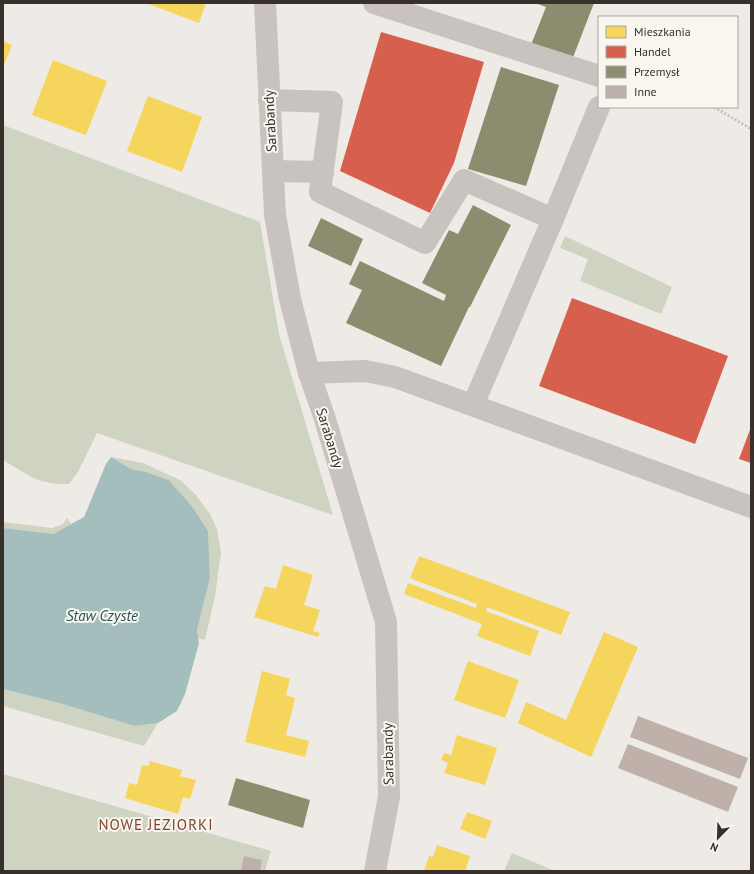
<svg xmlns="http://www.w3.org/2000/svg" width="754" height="874" viewBox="0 0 754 874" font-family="'PT Sans',sans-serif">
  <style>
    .green { fill: #cfd3c1 }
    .water { fill: #a4bdbd }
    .homes { fill: #f6d55c }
    .shops { fill: #d6604d }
    .industry { fill: #8c8c6e }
    .building { fill: #c0b0aa }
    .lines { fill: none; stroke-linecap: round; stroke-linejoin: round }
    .path { stroke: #c0bbb7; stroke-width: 2.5; stroke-dasharray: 2 2; stroke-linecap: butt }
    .minor { stroke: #c8c3be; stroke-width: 22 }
    .labels { text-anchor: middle; stroke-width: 4; stroke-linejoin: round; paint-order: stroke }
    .street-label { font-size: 14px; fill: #39302c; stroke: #f9f5ef }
    .water-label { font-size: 15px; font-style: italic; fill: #255357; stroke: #f9f5ef }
    .neighbourhood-label { font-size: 15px; letter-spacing: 1px; fill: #80422d; stroke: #f9f5ef }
  </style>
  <rect width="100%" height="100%" fill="#eeeae6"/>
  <!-- green -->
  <g class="green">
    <path d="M3 125 260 222 279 334 333 515 97 433 78 472 69 484C38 485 29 475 3 460Z"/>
    <polygon points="565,236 672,287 661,314 580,281 588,259 560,248"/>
    <polygon points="111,457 143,463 180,480 195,494 210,514 217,529 221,553 215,596 205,640 198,638 197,630 210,578 208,531 194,509 169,480 146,472 131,469"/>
    <polygon points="67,518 71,524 53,534 3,528 3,522 52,528 63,524"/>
    <polygon points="3,689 59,703 135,726 158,723 144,746 3,706"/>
    <polygon points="3,774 271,851 265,871 3,871"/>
    <polygon points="512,853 555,871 504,871"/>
  </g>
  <!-- water -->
  <polygon class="water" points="111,457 131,469 146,472 169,480 194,509 208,531 210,578 197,630 199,643 185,694 177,711 158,723 135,726 59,703 3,689 3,528 53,534 84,517 106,464"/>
  <!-- homes -->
  <g class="homes">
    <polygon points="146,3 206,3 199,23"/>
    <polygon points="3,41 12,45 3,68"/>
    <polygon points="53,60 107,81 86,135 32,115"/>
    <polygon points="148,96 202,117 182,172 127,151"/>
    <polygon points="419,556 570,612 561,635 487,607 486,611 539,631 530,656 477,636 482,624 404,594 408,583 476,608 477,604 410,578"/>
    <polygon points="283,565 313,575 304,605 320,610 313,631 320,633 318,637 254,617 265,586 276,589"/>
    <polygon points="604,632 638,647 591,757 518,723 526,702 566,720"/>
    <polygon points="468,661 519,680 505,718 454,700"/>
    <polygon points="262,671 290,679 286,695 295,698 286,735 309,741 305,757 245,742"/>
    <polygon points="457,735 497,748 485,785 444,773 448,763 441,760 444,753 451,755"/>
    <polygon points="150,761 182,770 180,776 196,780 190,799 183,797 178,814 125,798 129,783 137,785 142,765 148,766"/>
    <polygon points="467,812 492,821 485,839 460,829"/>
    <polygon points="437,845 470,856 465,871 424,871 429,856 433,857"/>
  </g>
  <!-- shops -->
  <g class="shops">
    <polygon points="381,32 484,62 454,163 430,213 340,171"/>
    <polygon points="572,298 728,356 695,444 539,386"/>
    <polygon points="751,427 751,463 739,459"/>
  </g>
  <!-- industry -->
  <g class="industry">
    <polygon points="535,3 594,3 572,60 531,45 546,7"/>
    <polygon points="501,67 559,85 526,186 468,169"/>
    <polygon points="473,205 511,225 470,307 469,307 441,366 346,323 362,290 349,284 360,261 444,301 446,295 422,283 449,230 458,234"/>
    <polygon points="321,218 363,239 351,266 308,246"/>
    <polygon points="236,778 310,800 303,828 228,805"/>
  </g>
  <!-- building -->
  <g class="building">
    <polygon points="638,716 748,758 740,779 630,737"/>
    <polygon points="628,744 738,787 728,812 618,768"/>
    <polygon points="244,856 262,860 260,871 241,871"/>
  </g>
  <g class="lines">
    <!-- path -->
    <polyline class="path" points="714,107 751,129"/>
    <!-- minor -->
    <g class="minor">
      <polyline points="265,3 275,215 290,299 309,373 324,416 386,622 389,797 375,871"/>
      <polyline points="374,3 599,76"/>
      <polyline points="269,100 332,102 320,192 425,243 464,180 553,219"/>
      <polyline points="273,171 323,172"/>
      <polyline points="309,373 365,371 395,377 751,507"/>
      <polyline points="473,405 553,219 599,107"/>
    </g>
  </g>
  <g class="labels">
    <!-- street labels -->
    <g class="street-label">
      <text transform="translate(270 121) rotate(-93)" y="5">Sarabandy</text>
      <text transform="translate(330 438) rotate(73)" y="5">Sarabandy</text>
      <text transform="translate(388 754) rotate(-91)" y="5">Sarabandy</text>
    </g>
    <!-- water labels -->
    <g class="water-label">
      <text x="102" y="621">Staw Czyste</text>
    </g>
    <!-- neighbourhood labels -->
    <g class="neighbourhood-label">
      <text x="156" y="830">NOWE JEZIORKI</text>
    </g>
  </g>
  <!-- border -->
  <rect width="754" height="874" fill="none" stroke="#39302c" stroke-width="8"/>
  <!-- legend -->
  <rect x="598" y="16" width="140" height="92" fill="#f9f5ef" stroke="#aca6a1"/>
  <rect x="606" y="26" width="20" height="12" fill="#f6d55c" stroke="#aca6a1"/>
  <text x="634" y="36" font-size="12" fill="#39302c">Mieszkania</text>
  <rect x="606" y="46" width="20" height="12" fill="#d6604d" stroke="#aca6a1"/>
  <text x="634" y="56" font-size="12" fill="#39302c">Handel</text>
  <rect x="606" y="66" width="20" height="12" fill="#8c8c6e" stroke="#aca6a1"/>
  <text x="634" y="76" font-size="12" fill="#39302c">Przemysł</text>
  <rect x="606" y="86" width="20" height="12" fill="#c0b0aa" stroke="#aca6a1"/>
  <text x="634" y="96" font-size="12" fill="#39302c">Inne</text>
  <!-- north arrow -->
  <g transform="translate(718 838) rotate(203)" stroke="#f9f5ef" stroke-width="3" paint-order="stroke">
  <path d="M0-3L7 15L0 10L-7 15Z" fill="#39302c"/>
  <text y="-6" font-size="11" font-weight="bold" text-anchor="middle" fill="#39302c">N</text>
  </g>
</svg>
